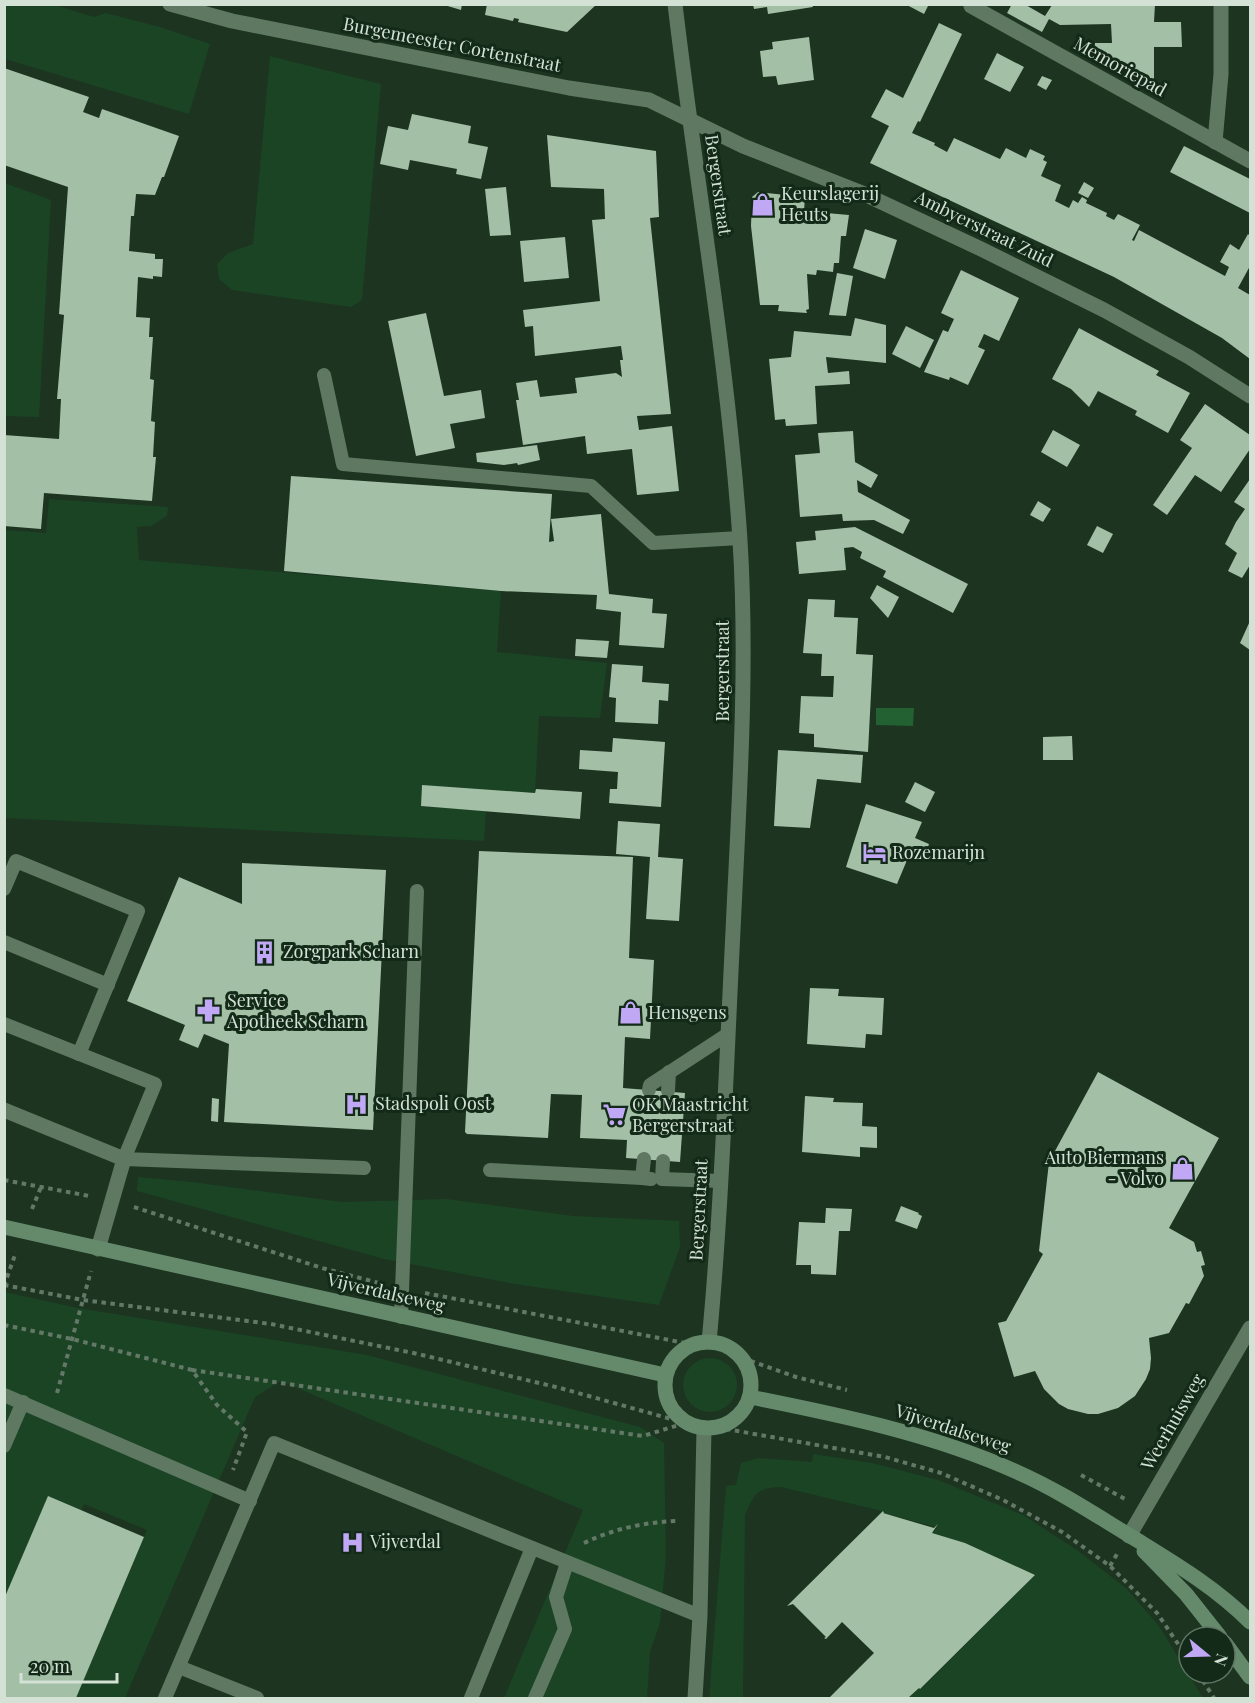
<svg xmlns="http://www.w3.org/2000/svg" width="1255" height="1703" viewBox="0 0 1255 1703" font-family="'Playfair Display',serif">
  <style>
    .green { fill: #1b4424 }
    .water { fill: #236132 }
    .building { fill: #a3bfa6 }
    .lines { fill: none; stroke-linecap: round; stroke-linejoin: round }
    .path { stroke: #647867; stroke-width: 4; stroke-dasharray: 4.5 4.5; stroke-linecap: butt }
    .service { stroke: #5e7862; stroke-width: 14 }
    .minor { stroke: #5e7862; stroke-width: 15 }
    .tertiary { stroke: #5e7862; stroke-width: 15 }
    .secondary { stroke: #658a6b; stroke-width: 15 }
    .labels { text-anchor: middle; stroke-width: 6; stroke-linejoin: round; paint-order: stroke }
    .street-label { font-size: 18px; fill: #d4e2d5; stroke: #122a17 }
    .poi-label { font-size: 18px; fill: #d4e2d5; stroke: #122a17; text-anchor: start }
  </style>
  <rect width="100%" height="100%" fill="#1c3420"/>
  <!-- green -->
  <g class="green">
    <polygon points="4,5 55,5 94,17 106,13 160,27 210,44 189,114 5,59"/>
    <polygon points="270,56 381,84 362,300 351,307 232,290 219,279 217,264 228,253 253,244"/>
    <polygon points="5,183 51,200 39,417 5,416"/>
    <polygon points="49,499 168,507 167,516 151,526 137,527 139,560 501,591 497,652 607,663 600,718 539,716 535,793 422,786 421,806 486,811 484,841 5,818 5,530 46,533"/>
    <polygon points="138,1177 192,1182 342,1202 447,1199 574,1216 679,1221 680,1247 659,1305 515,1284 384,1259 137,1191"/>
    <polygon points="5,1292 78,1308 367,1355 640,1427 664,1443 666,1556 660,1623 650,1652 647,1698 504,1698 583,1510 281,1381 255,1397 125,1698 76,1698 147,1530 84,1504 5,1698"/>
    <circle cx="710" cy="1385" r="27"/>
    <path d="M813 1454 872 1463 938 1480 1023 1515 1077 1550 1127 1589 1159 1626 1203 1698H908L919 1688 921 1689 1035 1575 932 1533 937 1528 936 1527 883 1513 882 1511 781 1487C756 1488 755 1493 745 1515L743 1698H709L726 1486 736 1485 741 1463 759 1458 812 1462Z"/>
  </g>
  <!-- water -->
  <polygon class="water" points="876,708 914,708 913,726 876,725"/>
  <!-- building -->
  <g class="building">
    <polygon points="441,4 462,4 461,10"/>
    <polygon points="487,4 597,4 567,32 518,22 519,19 514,18 513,21 485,15"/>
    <polygon points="753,4 812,4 813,7 768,14 767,7 754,9"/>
    <polygon points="905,4 929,4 924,14"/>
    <polygon points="1012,4 1024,4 1045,16 1052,5 1155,4 1154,22 1181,22 1182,47 1154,47 1154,87 1094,55 1095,43 1112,43 1111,24 1060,25 1049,19 1042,32 1007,13"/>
    <polygon points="939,23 962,34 920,122 918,121 912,133 935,143 934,145 947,152 954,138 1000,159 1006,148 1026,158 1030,149 1045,156 1043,160 1047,162 1041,176 1061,185 1055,201 1069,208 1073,200 1078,203 1082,197 1087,200 1086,203 1107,213 1106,216 1114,220 1118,214 1140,225 1132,240 1134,241 1139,230 1225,276 1229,267 1220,262 1230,244 1239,250 1248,234 1250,236 1250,266 1238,288 1250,295 1250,359 1222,338 1114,277 870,163 889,126 871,117 886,89 903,98"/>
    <polygon points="809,37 814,80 778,85 776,76 763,77 760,51 773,49 772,42"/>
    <polygon points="997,53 1024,67 1010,92 984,79"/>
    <polygon points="4,68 89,97 83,112 99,118 102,109 179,136 164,177 162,177 155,195 136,194 134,216 131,216 129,251 155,254 155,259 163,259 162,277 153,276 153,279 138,277 136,317 150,318 149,337 153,337 150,379 154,380 151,421 155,422 153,457 156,457 152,501 44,493 41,529 4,526 4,435 59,439 61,399 57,399 64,315 59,314 68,187 4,165"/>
    <polygon points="1042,76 1052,80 1046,90 1037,85"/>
    <polygon points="412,114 471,126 468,143 488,147 481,179 456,174 457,169 410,160 408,170 380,164 388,126 408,130"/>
    <polygon points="547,135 656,151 659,217 650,218 671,414 637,416 639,430 672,426 679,491 637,495 632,449 587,454 585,436 523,445 516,400 519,400 516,383 537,380 540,397 577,393 575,378 616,373 622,377 620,360 623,360 621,346 535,356 533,326 525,327 523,310 600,301 592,220 605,219 604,189 551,187"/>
    <polygon points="1184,146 1250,179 1250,213 1170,172"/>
    <polygon points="1084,182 1094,188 1088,198 1078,193"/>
    <polygon points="506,187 511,235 490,236 485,189"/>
    <polygon points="758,192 805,197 804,211 849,215 846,236 841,236 839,263 834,263 833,272 817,270 816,275 807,274 809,309 806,310 807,313 778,311 779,305 760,305 751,226 752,197"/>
    <polygon points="865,229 897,240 885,279 853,268"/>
    <polygon points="565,237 569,278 524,282 520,241"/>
    <polygon points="961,270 1019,298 999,341 984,334 978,347 985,350 968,385 950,377 949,380 924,372 943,330 948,332 954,319 941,313"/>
    <polygon points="837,273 853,276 846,316 829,315"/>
    <polygon points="426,313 444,396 481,390 485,418 450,424 455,448 416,456 388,321"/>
    <polygon points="855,318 886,325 886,363 826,357 828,373 849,371 850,384 815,386 817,424 786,426 785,419 775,420 769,359 791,357 794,331 851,336"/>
    <polygon points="906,326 934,340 920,368 892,354"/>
    <polygon points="1079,328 1159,371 1156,375 1190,393 1168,433 1135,415 1137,411 1098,391 1089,407 1071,389 1052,379"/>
    <polygon points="1205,404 1250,435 1250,449 1221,492 1195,475 1167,515 1153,505 1192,448 1180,440"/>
    <polygon points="1053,430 1080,445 1067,467 1041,452"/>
    <polygon points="853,431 855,462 878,475 871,488 857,480 858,492 910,520 903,534 874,520 843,521 842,514 800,517 795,455 820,453 818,433"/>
    <polygon points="537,445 540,460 518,465 517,463 504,465 477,462 476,453"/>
    <polygon points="291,476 552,494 549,542 554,541 551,519 601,514 609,594 653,599 652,613 667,614 664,648 619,645 621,612 596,609 597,595 501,591 284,571"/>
    <polygon points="1250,479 1250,565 1242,578 1228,571 1237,553 1225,544 1236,522 1245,509 1234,502"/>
    <polygon points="1038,501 1051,509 1043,522 1030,515"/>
    <polygon points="1097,526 1113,534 1103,553 1087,545"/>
    <polygon points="855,527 968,584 953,613 883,577 886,571 860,558 862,552 853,547 844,548 846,570 799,574 796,542 816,540 815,531"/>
    <polygon points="877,585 899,597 888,618 870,598"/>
    <polygon points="808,599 835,600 834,617 858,618 856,654 873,655 868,752 814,747 814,734 799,733 801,696 833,697 834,676 821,676 822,654 803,653"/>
    <polygon points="1250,621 1250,650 1240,643"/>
    <polygon points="576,639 609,641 607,658 575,656"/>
    <polygon points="612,664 643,666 642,682 669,684 668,701 659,700 658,724 615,722 616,698 609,697"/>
    <polygon points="1072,736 1073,760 1043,760 1043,737"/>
    <polygon points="613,738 665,742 661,807 609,803 610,789 617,789 618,772 579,769 580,750 612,752"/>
    <polygon points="778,750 863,755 861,783 817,779 810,828 774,826"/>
    <polygon points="915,782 935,792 925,812 905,802"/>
    <polygon points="422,785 535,793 536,789 582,792 580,819 421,806"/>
    <polygon points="866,804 922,822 915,838 929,844 924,859 910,853 897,884 846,867"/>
    <polygon points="618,821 660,824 658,857 683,859 679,921 646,919 650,857 616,854"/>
    <polygon points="479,851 633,857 629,958 654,960 650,1039 625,1037 623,1088 685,1093 680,1162 626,1158 627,1140 580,1138 582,1095 551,1094 548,1138 467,1134 465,1132"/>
    <polygon points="242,863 386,870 373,1130 224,1122 229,1044 204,1034 198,1048 179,1040 185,1025 127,1001 179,877 242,904"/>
    <polygon points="810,988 839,989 838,996 884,998 882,1035 866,1034 865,1048 807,1044"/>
    <polygon points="1098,1072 1219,1138 1169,1228 1194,1242 1197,1252 1201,1251 1205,1265 1201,1266 1204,1276 1189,1304 1186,1303 1169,1333 1149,1338 1151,1358 1150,1369 1146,1379 1135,1396 1118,1408 1098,1414 1088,1414 1068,1409 1059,1404 1044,1389 1035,1371 1014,1377 998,1323 1006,1321 1043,1254 1039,1251 1049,1162"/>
    <polygon points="805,1096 834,1098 833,1102 863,1103 862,1126 877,1127 877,1148 860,1147 860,1157 802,1152"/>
    <polygon points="212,1098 219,1099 218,1122 211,1121"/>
    <polygon points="901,1206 919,1213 918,1214 922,1216 917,1229 895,1221"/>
    <polygon points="826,1208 852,1209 850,1231 839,1231 836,1275 811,1274 811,1265 796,1265 799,1222 825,1223"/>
    <polygon points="48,1496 144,1537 76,1698 4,1698 4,1599"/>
    <polygon points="883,1511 884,1513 883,1513 934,1528 938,1524 932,1533 965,1543 1035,1575 920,1689 919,1688 908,1698 829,1698 874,1653 842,1622 826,1639 824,1638 826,1637 793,1604 787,1606"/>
  </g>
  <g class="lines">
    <!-- path -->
    <g class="path">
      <polyline points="4,1180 89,1196"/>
      <polyline points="134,1207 322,1268 379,1283"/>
      <polyline points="32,1209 41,1187"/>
      <polyline points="4,1285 83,1300 271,1324 418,1354 560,1388 682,1422"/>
      <polyline points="4,1286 16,1252"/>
      <polyline points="425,1293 685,1343"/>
      <polyline points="4,1325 72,1339 192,1370 217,1405 247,1432 233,1470"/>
      <polyline points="742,1358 796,1377 847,1390"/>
      <polyline points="192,1370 643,1436 682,1424"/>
      <polyline points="57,1393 91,1271"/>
      <polyline points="726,1429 885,1457 941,1473 1003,1500 1062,1532 1110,1566 1157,1613 1189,1660"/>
      <polyline points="1081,1475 1125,1499"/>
      <path d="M584 1543C613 1529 645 1522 678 1521"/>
      <polyline points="1110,1566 1117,1554"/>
      <polyline points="1198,1673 1214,1698"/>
    </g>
    <!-- service -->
    <g class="service">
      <polyline points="324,375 343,464 591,486 653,543 740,538"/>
      <polyline points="4,889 16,861 138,911 79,1054"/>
      <polyline points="4,942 108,985"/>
      <polyline points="4,1024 155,1084 124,1159 364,1168"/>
      <polyline points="649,1090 650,1085 728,1034"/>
      <polyline points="668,1091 669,1072"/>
      <polyline points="644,1159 642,1178 651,1179"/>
      <polyline points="663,1161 662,1179 720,1181"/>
      <polyline points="490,1170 642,1178"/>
      <polyline points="401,1317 417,891"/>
      <polyline points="4,1395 250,1501"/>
      <polyline points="4,1446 23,1402"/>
      <polyline points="179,1667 257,1698"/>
      <polyline points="165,1698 274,1443 700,1616"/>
      <polyline points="471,1698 532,1548"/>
      <polyline points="535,1698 565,1629 556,1597 567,1563"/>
    </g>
    <!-- minor -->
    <g class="minor">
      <polyline points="170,4 232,21 569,88 649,100 743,146 862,193 981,249 1104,310 1189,357 1250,396"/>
      <polyline points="971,6 1250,161"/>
      <polyline points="1215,142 1221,74 1221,4"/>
      <polyline points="4,1110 124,1159 98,1249"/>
      <polyline points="1129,1536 1250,1328"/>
      <polyline points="695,1698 700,1616 704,1429"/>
    </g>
    <!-- tertiary -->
    <path class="tertiary" d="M675 4C696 183 728 361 740 540 748 670 739 801 733 931 726 1068 722 1205 709 1342"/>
    <!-- secondary -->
    <g class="secondary">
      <polyline points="4,1227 665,1375"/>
      <circle cx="708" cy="1385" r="43"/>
      <path d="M750 1397C840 1415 933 1434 1017 1472 1058 1490 1094 1514 1132 1537 1174 1563 1215 1587 1250 1622"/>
      <polyline points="1144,1551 1186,1594 1220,1637"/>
      <polyline points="1225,1643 1250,1677"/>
    </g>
  </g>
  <!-- icons -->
  <defs>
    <symbol id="shop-bare" viewBox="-9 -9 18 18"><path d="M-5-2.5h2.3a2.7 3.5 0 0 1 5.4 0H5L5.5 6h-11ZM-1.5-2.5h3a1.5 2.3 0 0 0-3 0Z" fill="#c0a8f4" stroke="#122a17" stroke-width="2.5" paint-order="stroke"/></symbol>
    <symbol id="hotel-bare" viewBox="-9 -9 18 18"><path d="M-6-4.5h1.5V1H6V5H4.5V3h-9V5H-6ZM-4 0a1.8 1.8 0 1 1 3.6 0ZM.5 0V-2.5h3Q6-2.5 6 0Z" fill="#c0a8f4" stroke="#122a17" stroke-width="2.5" paint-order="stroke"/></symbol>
    <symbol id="building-bare" viewBox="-9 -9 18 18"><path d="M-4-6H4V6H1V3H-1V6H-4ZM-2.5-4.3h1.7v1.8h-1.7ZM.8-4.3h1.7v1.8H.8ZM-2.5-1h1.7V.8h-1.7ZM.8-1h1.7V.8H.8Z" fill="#c0a8f4" stroke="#122a17" stroke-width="2.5" paint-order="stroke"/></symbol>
    <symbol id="pharmacy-bare" viewBox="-9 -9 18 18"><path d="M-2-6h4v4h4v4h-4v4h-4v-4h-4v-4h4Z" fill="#c0a8f4" stroke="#122a17" stroke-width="2.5" paint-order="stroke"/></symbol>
    <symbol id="hospital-bare" viewBox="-9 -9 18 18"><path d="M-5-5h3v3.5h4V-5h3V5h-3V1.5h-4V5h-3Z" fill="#c0a8f4" stroke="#122a17" stroke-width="2.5" paint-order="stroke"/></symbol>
    <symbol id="supermarket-bare" viewBox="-9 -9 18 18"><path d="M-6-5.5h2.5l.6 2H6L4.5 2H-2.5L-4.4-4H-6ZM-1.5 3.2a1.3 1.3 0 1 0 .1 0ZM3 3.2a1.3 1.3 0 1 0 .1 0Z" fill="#c0a8f4" stroke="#122a17" stroke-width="2.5" paint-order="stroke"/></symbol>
  </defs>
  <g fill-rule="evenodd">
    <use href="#shop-bare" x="746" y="188" width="33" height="33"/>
    <use href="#hotel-bare" x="858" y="836" width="33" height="33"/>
    <use href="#building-bare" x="248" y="936" width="33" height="33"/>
    <use href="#pharmacy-bare" x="192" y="994" width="33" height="33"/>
    <use href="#shop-bare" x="614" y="996" width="33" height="33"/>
    <use href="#hospital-bare" x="340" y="1088" width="33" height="33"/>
    <use href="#supermarket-bare" x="598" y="1098" width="33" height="33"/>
    <use href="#shop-bare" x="1166" y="1152" width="33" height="33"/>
    <use href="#hospital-bare" x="336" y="1526" width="33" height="33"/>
  </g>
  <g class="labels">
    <!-- street labels -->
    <g class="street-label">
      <text transform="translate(452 45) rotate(11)" y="6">Burgemeester Cortenstraat</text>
      <text transform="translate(1120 67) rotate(29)" y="6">Memoriepad</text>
      <text transform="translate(718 185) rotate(82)" y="6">Bergerstraat</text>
      <text transform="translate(984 229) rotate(26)" y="6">Ambyerstraat Zuid</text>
      <text transform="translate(723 671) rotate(-90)" y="6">Bergerstraat</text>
      <text transform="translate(699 1210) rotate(-87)" y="6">Bergerstraat</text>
      <text transform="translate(386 1293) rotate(13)" y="6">Vijverdalseweg</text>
      <text transform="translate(1173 1422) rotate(-60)" y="6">Weerhuisweg</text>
      <text transform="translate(953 1429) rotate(18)" y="6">Vijverdalseweg</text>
    </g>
    <!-- poi labels -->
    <g class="poi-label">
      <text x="781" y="200">Keurslagerij<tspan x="781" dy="21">Heuts</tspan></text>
      <text x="892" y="859">Rozemarijn</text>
      <text x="283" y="958">Zorgpark Scharn</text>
      <text x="227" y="1007">Service<tspan x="227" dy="21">Apotheek Scharn</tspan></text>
      <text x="648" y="1019">Hensgens</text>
      <text x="375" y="1110">Stadspoli Oost</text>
      <text x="632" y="1111">OK Maastricht<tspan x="632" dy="21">Bergerstraat</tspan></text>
      <text x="1164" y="1164" text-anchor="end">Auto Biermans<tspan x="1164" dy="21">- Volvo</tspan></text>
      <text x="370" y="1548">Vijverdal</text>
    </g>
  </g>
  <!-- border -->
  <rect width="1255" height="1703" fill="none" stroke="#d4e2d5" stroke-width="12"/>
  <!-- north arrow -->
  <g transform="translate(1207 1655) rotate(109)"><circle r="28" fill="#122a17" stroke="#607463" stroke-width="1.5"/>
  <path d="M0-4.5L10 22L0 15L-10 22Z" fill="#c0a8f4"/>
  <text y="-9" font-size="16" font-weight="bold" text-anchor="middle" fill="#d4e2d5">N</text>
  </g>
  <!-- scale -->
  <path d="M21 1673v9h96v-9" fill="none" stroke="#d4e2d5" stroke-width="3"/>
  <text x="30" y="1673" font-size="18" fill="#d4e2d5" stroke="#122a17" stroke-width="4.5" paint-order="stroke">20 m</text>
</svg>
